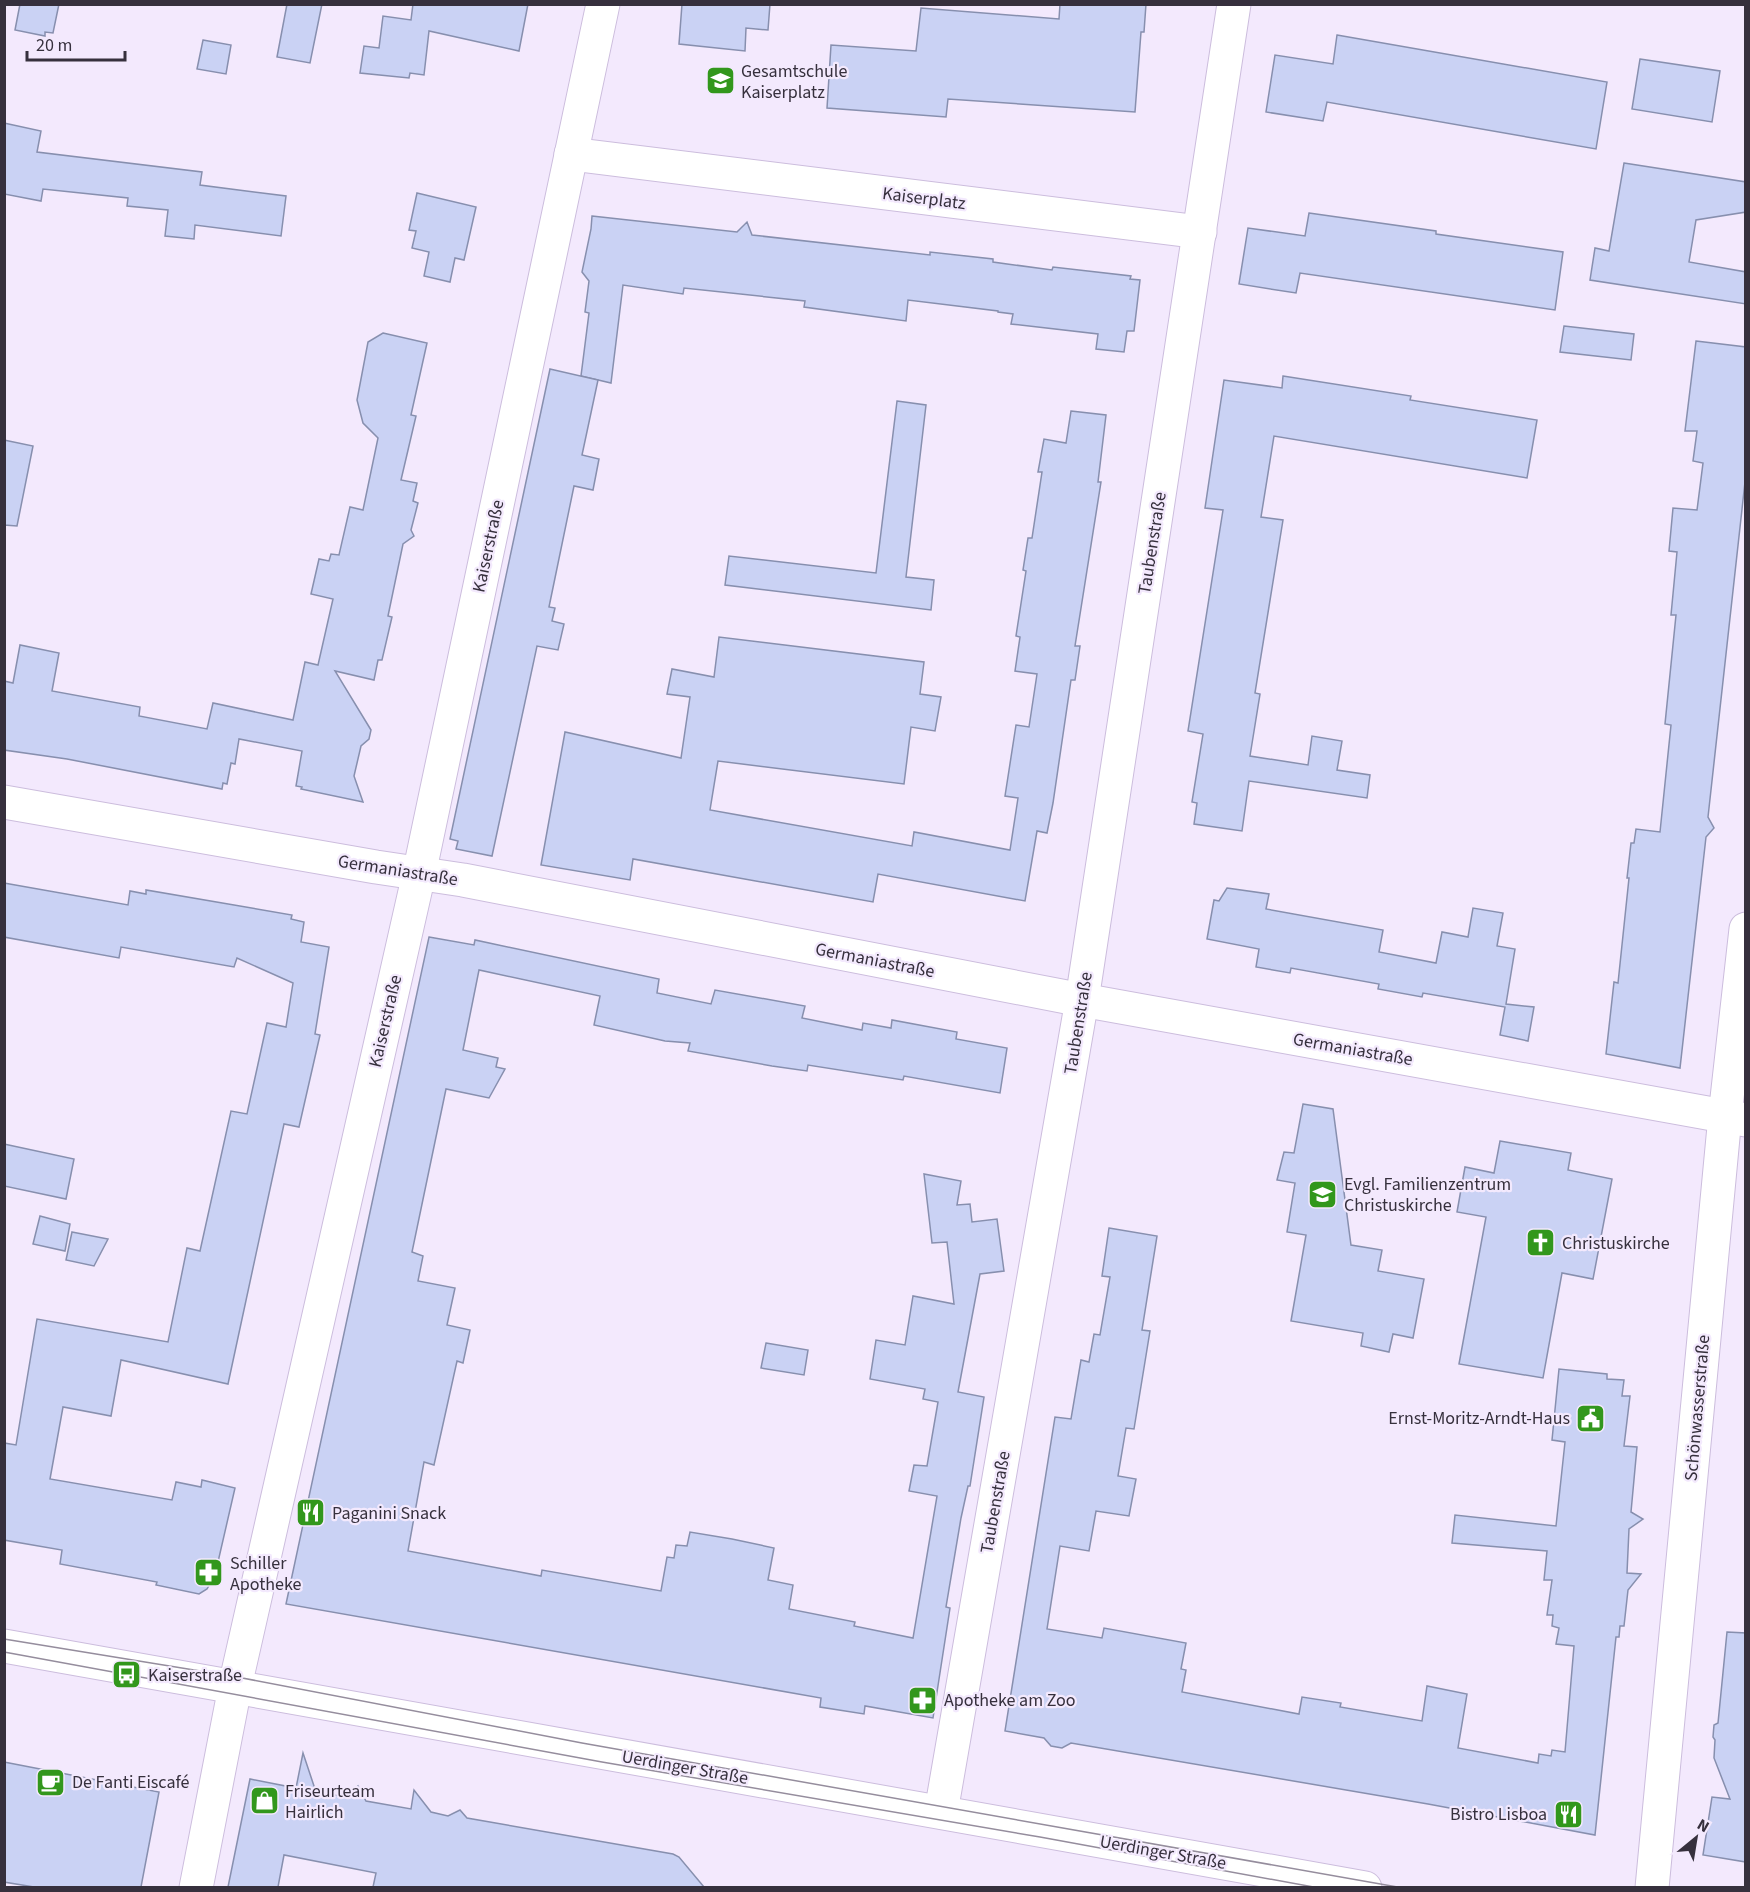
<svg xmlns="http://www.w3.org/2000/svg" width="1750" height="1892" viewBox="0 0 1750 1892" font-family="'Source Sans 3',sans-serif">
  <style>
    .building { fill: #cad2f4; stroke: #878fae; stroke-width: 1.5 }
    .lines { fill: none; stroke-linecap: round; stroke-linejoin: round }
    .street-casing { stroke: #ccbddd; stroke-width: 35 }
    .secondary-casing { stroke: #ccbddd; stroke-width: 35 }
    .street { stroke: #fff; stroke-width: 33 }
    .secondary { stroke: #fff; stroke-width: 33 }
    .tram { stroke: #958d9d; stroke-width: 1.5 }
    .labels { text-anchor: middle; stroke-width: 4.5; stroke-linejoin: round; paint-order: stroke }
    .poi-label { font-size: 18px; fill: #36303d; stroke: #f3e9fd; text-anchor: start }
    .street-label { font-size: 18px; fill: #36303d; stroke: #f3e9fd }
  </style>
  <rect width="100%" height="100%" fill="#f3e9fd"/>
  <!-- building -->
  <g class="building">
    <polygon points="20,4 59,4 53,33 45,32 45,36 15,30"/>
    <polygon points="287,4 322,4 310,63 277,57"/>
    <polygon points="413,4 528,4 519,51 429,31 424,75 410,73 409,78 360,73 364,46 379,48 383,16 411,20"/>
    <polygon points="682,4 770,4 768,30 746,28 745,51 679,44"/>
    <polygon points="1060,4 1146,4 1144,32 1141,32 1135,112 948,99 946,117 827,108 831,45 916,51 921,8 1059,19"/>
    <polygon points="1337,35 1607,82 1596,149 1327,102 1323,121 1266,112 1275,55 1333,64"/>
    <polygon points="203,40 231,45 226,74 197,69"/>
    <polygon points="1640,59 1720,71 1712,122 1632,109"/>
    <polygon points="4,123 41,131 37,152 202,172 200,185 286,196 281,236 195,225 194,239 165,236 168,210 127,206 128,198 43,189 41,201 4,194"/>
    <polygon points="1624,163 1746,182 1746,212 1696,220 1689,262 1746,272 1746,304 1590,280 1595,248 1609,251"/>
    <polygon points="417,193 476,207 464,260 455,258 450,282 424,276 429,252 412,248 416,231 409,230"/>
    <polygon points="1309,213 1436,231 1436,234 1563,252 1555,310 1300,273 1296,293 1239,284 1248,228 1305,236"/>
    <polygon points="592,216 737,232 747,222 752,235 930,255 930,252 993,259 993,262 1052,270 1053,267 1131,276 1130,279 1140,280 1134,331 1127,331 1124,352 1096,349 1098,334 1011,324 1013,314 998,312 998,311 908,300 906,321 804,307 805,301 684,288 683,294 623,285 611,383 581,376 589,313 585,312 589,281 582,272 591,229"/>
    <polygon points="1564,326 1634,334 1631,360 1560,352"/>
    <polygon points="383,333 427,343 411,415 416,416 401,480 417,483 413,501 418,503 411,530 414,536 403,544 388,616 392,617 382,660 378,660 374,680 335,671 371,730 369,739 361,746 354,776 363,802 301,789 302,787 296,786 302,751 239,739 235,764 231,763 227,784 223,783 222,789 67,759 4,750 4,681 13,683 20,645 59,653 52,691 140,707 139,716 207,729 213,703 293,720 305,662 318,665 333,599 311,594 319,559 329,561 331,554 339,555 350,507 363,510 378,438 363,423 357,400 368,342"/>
    <polygon points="1696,341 1746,347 1746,473 1708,817 1714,828 1706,837 1680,1068 1606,1054 1614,982 1618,983 1629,878 1627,878 1631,843 1634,843 1636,829 1660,832 1671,725 1665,724 1676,615 1671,615 1677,552 1669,551 1673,508 1697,510 1703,463 1693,461 1697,431 1685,431"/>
    <polygon points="550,369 598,380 582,455 599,459 593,490 574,486 549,607 555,608 552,621 564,624 558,650 537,646 492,856 456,849 458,841 450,839"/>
    <polygon points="1283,376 1411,396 1410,400 1537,420 1527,478 1274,436 1261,517 1283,520 1255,693 1260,694 1250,756 1308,765 1312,736 1342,741 1337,770 1370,775 1367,798 1249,781 1242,831 1194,824 1197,803 1192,802 1203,734 1188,731 1223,510 1205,508 1224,380 1282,388"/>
    <polygon points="897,401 926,405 906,577 934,580 931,610 725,585 729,556 876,573"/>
    <polygon points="1071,411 1106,415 1098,482 1101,482 1075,646 1080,646 1075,680 1071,680 1053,803 1047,833 1037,831 1025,901 878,874 873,902 633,859 630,880 541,865 565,732 681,758 690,697 667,694 672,669 714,677 719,637 924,662 920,694 941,697 935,731 911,727 904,784 718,761 710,810 912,846 914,832 1010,850 1018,798 1005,796 1016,725 1029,727 1037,674 1015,671 1020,637 1016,636 1026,571 1023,570 1028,538 1032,538 1042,472 1038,472 1044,439 1066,443"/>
    <polygon points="4,440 33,446 17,526 4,525"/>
    <polygon points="4,883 128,905 130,891 146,894 146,890 292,915 291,919 304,922 301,942 329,947 315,1034 320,1035 299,1127 284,1124 228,1384 121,1360 111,1416 63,1407 50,1479 172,1500 176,1482 201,1487 202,1480 235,1488 215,1575 207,1589 199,1594 156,1585 157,1582 60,1564 62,1550 4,1540 4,1443 16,1445 37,1319 168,1342 187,1248 200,1251 231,1111 247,1114 267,1023 286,1027 293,983 237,958 234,967 121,947 119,958 4,937"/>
    <polygon points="1227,888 1269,894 1266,909 1383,930 1379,952 1436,963 1442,932 1468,937 1473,908 1503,913 1497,946 1515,949 1506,1004 1534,1007 1528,1041 1500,1035 1505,1007 1423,993 1422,997 1378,989 1379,984 1291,968 1290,973 1256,967 1259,949 1207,939 1214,900 1219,901"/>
    <polygon points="429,937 474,945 475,940 659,979 657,993 711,1004 715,990 805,1006 802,1018 862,1030 863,1023 891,1028 892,1020 957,1032 956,1039 1007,1048 1000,1093 904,1076 903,1080 808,1065 807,1071 772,1066 688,1051 690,1043 665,1041 594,1025 600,996 479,970 463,1050 498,1058 496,1067 505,1069 489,1098 446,1089 412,1252 423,1256 418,1281 455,1288 447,1325 470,1330 463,1363 457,1361 434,1465 424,1462 408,1551 541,1576 542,1570 661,1591 667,1557 674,1558 676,1545 687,1546 690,1532 732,1539 774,1548 768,1580 793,1585 789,1609 855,1622 854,1626 913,1638 937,1496 909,1491 914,1465 927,1466 938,1402 923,1399 925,1389 870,1379 876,1340 905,1345 913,1296 954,1304 947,1242 932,1243 924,1174 961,1181 957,1205 970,1204 972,1222 997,1219 1004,1271 980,1274 958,1392 984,1397 970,1486 968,1486 961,1518 946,1607 950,1608 933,1718 865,1706 864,1714 820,1707 821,1698 286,1604"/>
    <polygon points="1303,1104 1333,1109 1351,1245 1382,1250 1378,1271 1424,1279 1413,1338 1393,1334 1389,1352 1361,1346 1363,1333 1291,1321 1306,1235 1287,1232 1295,1183 1277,1180 1284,1152 1294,1153"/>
    <polygon points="1500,1141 1571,1153 1568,1170 1612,1179 1593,1279 1562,1273 1543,1378 1459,1364 1486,1217 1457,1212 1465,1167 1494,1173"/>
    <polygon points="4,1144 74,1159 66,1199 4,1186"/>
    <polygon points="40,1216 70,1224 65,1251 33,1244"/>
    <polygon points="1109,1228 1157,1236 1142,1330 1150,1331 1134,1429 1126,1428 1118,1476 1136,1479 1129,1516 1096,1511 1089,1551 1060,1546 1047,1629 1102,1638 1104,1628 1186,1643 1181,1669 1186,1670 1182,1692 1299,1714 1302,1697 1341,1703 1340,1707 1422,1721 1427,1686 1467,1694 1458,1748 1538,1763 1539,1754 1551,1756 1552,1750 1565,1752 1574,1646 1556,1644 1559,1628 1552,1626 1553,1615 1547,1615 1552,1580 1544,1580 1547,1551 1452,1543 1455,1515 1556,1526 1565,1442 1552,1440 1559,1369 1607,1374 1607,1379 1624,1380 1622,1396 1630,1396 1624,1446 1637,1447 1631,1512 1643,1519 1629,1529 1627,1573 1641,1574 1628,1590 1624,1626 1620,1626 1619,1637 1616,1637 1595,1835 1428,1804 1071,1743 1062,1748 1051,1746 1044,1738 1005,1731 1055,1417 1071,1419 1081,1360 1089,1362 1094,1334 1100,1335 1110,1277 1102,1276"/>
    <polygon points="72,1232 108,1239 94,1266 66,1260"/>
    <polygon points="766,1343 808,1350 804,1375 761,1368"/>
    <polygon points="1727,1632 1746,1633 1746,1862 1703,1855 1712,1797 1730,1799 1714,1758 1715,1740 1713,1737 1714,1725 1718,1723"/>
    <polygon points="303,1753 316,1792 347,1797 358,1786 366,1801 411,1809 414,1790 431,1812 448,1816 460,1810 467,1818 673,1854 679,1857 704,1887 373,1887 376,1873 284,1855 278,1887 228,1887 250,1779 296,1788"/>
    <polygon points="4,1762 159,1792 141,1887 34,1887 4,1882"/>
  </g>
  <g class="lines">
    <defs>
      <g id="street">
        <polyline points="571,154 1200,232"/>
        <polyline points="4,802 376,867 463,880 1082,1000 1746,1120"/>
        <polyline points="941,1812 1082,1000 1234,4"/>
        <polyline points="196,1888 237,1677 419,874 603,4"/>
        <polyline points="1652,1888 1725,1116 1746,929"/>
      </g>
      <polyline id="secondary" points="4,1646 1365,1888"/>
    </defs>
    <!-- street casing -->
    <use href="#street" class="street-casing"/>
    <!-- secondary casing -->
    <use href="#secondary" class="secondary-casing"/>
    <!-- street -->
    <use href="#street" class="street"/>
    <!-- secondary -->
    <use href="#secondary" class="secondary"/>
    <!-- tram -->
    <g class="tram">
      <polyline points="4,1639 237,1677 582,1743 1403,1888"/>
      <polyline points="4,1652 602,1762 1040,1837 1319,1888"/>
    </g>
  </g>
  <!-- icons -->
  <defs>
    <symbol id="school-square" viewBox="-11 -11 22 22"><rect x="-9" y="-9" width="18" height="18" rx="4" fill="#32971c" stroke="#f3e9fd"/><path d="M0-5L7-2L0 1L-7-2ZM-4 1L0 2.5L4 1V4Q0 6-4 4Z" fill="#fff"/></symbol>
    <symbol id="church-square" viewBox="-11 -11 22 22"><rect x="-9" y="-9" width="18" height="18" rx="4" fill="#32971c" stroke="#f3e9fd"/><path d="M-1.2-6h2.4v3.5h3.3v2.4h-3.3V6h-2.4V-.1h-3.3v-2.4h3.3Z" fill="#fff"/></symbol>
    <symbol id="civic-square" viewBox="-11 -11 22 22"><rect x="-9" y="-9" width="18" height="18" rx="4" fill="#32971c" stroke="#f3e9fd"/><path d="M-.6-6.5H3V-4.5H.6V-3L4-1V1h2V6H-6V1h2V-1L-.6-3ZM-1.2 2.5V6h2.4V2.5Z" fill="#fff"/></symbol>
    <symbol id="restaurant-square" viewBox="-11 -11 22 22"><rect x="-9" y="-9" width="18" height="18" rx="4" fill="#32971c" stroke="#f3e9fd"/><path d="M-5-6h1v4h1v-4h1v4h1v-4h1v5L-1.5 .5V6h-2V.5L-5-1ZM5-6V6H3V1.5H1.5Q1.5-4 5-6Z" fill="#fff"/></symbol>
    <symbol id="pharmacy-square" viewBox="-11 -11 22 22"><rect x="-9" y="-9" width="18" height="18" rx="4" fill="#32971c" stroke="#f3e9fd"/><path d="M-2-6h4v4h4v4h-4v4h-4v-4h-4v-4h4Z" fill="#fff"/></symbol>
    <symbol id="bus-square" viewBox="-11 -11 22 22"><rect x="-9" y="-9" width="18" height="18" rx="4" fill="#32971c" stroke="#f3e9fd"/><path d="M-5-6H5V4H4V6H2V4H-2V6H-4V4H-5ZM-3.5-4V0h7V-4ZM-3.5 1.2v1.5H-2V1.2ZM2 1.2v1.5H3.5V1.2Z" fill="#fff"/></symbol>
    <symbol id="cafe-square" viewBox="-11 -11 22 22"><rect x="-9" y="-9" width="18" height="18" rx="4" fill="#32971c" stroke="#f3e9fd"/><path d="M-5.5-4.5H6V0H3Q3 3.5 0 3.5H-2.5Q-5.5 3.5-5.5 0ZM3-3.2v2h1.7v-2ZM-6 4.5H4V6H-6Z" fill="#fff"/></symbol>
    <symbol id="shop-square" viewBox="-11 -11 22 22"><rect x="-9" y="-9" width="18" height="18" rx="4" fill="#32971c" stroke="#f3e9fd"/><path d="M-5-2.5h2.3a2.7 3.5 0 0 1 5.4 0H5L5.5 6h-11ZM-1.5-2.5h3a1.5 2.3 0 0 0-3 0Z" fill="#fff"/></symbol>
  </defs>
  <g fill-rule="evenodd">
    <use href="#school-square" x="704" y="64" width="33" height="33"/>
    <use href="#school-square" x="1306" y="1178" width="33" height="33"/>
    <use href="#church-square" x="1524" y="1226" width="33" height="33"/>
    <use href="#civic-square" x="1574" y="1402" width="33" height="33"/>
    <use href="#restaurant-square" x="294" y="1496" width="33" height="33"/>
    <use href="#pharmacy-square" x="192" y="1556" width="33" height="33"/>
    <use href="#bus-square" x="110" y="1658" width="33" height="33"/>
    <use href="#pharmacy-square" x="906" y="1684" width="33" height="33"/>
    <use href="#cafe-square" x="34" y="1766" width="33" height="33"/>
    <use href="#shop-square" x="248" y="1784" width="33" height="33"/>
    <use href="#restaurant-square" x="1552" y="1798" width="33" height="33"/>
  </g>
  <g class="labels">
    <!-- poi labels -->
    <g class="poi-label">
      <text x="741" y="77">Gesamtschule<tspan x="741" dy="21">Kaiserplatz</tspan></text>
      <text x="1344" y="1190">Evgl. Familienzentrum<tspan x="1344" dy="21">Christuskirche</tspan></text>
      <text x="1562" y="1249">Christuskirche</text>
      <text x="1570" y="1424" text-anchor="end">Ernst-Moritz-Arndt-Haus</text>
      <text x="332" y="1519">Paganini Snack</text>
      <text x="230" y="1569">Schiller<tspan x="230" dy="21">Apotheke</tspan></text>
      <text x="148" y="1681">Kaiserstraße</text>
      <text x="944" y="1706">Apotheke am Zoo</text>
      <text x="72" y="1788">De Fanti Eiscafé</text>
      <text x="285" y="1797">Friseurteam<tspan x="285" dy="21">Hairlich</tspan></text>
      <text x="1547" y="1820" text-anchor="end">Bistro Lisboa</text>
    </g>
    <!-- street labels -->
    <g class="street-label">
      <text transform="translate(924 198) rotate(7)" y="6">Kaiserplatz</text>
      <text transform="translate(1152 543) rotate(-81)" y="6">Taubenstraße</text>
      <text transform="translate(488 546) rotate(-78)" y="6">Kaiserstraße</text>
      <text transform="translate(398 870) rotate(9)" y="6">Germaniastraße</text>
      <text transform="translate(875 960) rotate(11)" y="6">Germaniastraße</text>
      <text transform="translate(385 1021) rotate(-77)" y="6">Kaiserstraße</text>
      <text transform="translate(1078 1023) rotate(-81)" y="6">Taubenstraße</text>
      <text transform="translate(1353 1049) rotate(10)" y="6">Germaniastraße</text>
      <text transform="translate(1697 1408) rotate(-85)" y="6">Schönwasserstraße</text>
      <text transform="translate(995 1502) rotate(-80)" y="6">Taubenstraße</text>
      <text transform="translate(685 1767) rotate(10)" y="6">Uerdinger Straße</text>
      <text transform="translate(1163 1852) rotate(10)" y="6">Uerdinger Straße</text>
    </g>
  </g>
  <!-- border -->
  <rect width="1750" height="1892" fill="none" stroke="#36303d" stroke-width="12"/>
  <!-- north arrow -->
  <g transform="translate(1696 1838) rotate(30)" stroke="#f3e9fd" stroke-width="4.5" paint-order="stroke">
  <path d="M0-4.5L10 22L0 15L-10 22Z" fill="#36303d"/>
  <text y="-9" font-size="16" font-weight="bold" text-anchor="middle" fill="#36303d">N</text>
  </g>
  <!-- scale -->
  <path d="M27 51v9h98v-9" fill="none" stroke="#36303d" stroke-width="3"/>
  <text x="36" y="51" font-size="18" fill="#36303d" stroke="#f3e9fd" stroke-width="4.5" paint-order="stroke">20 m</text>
</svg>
